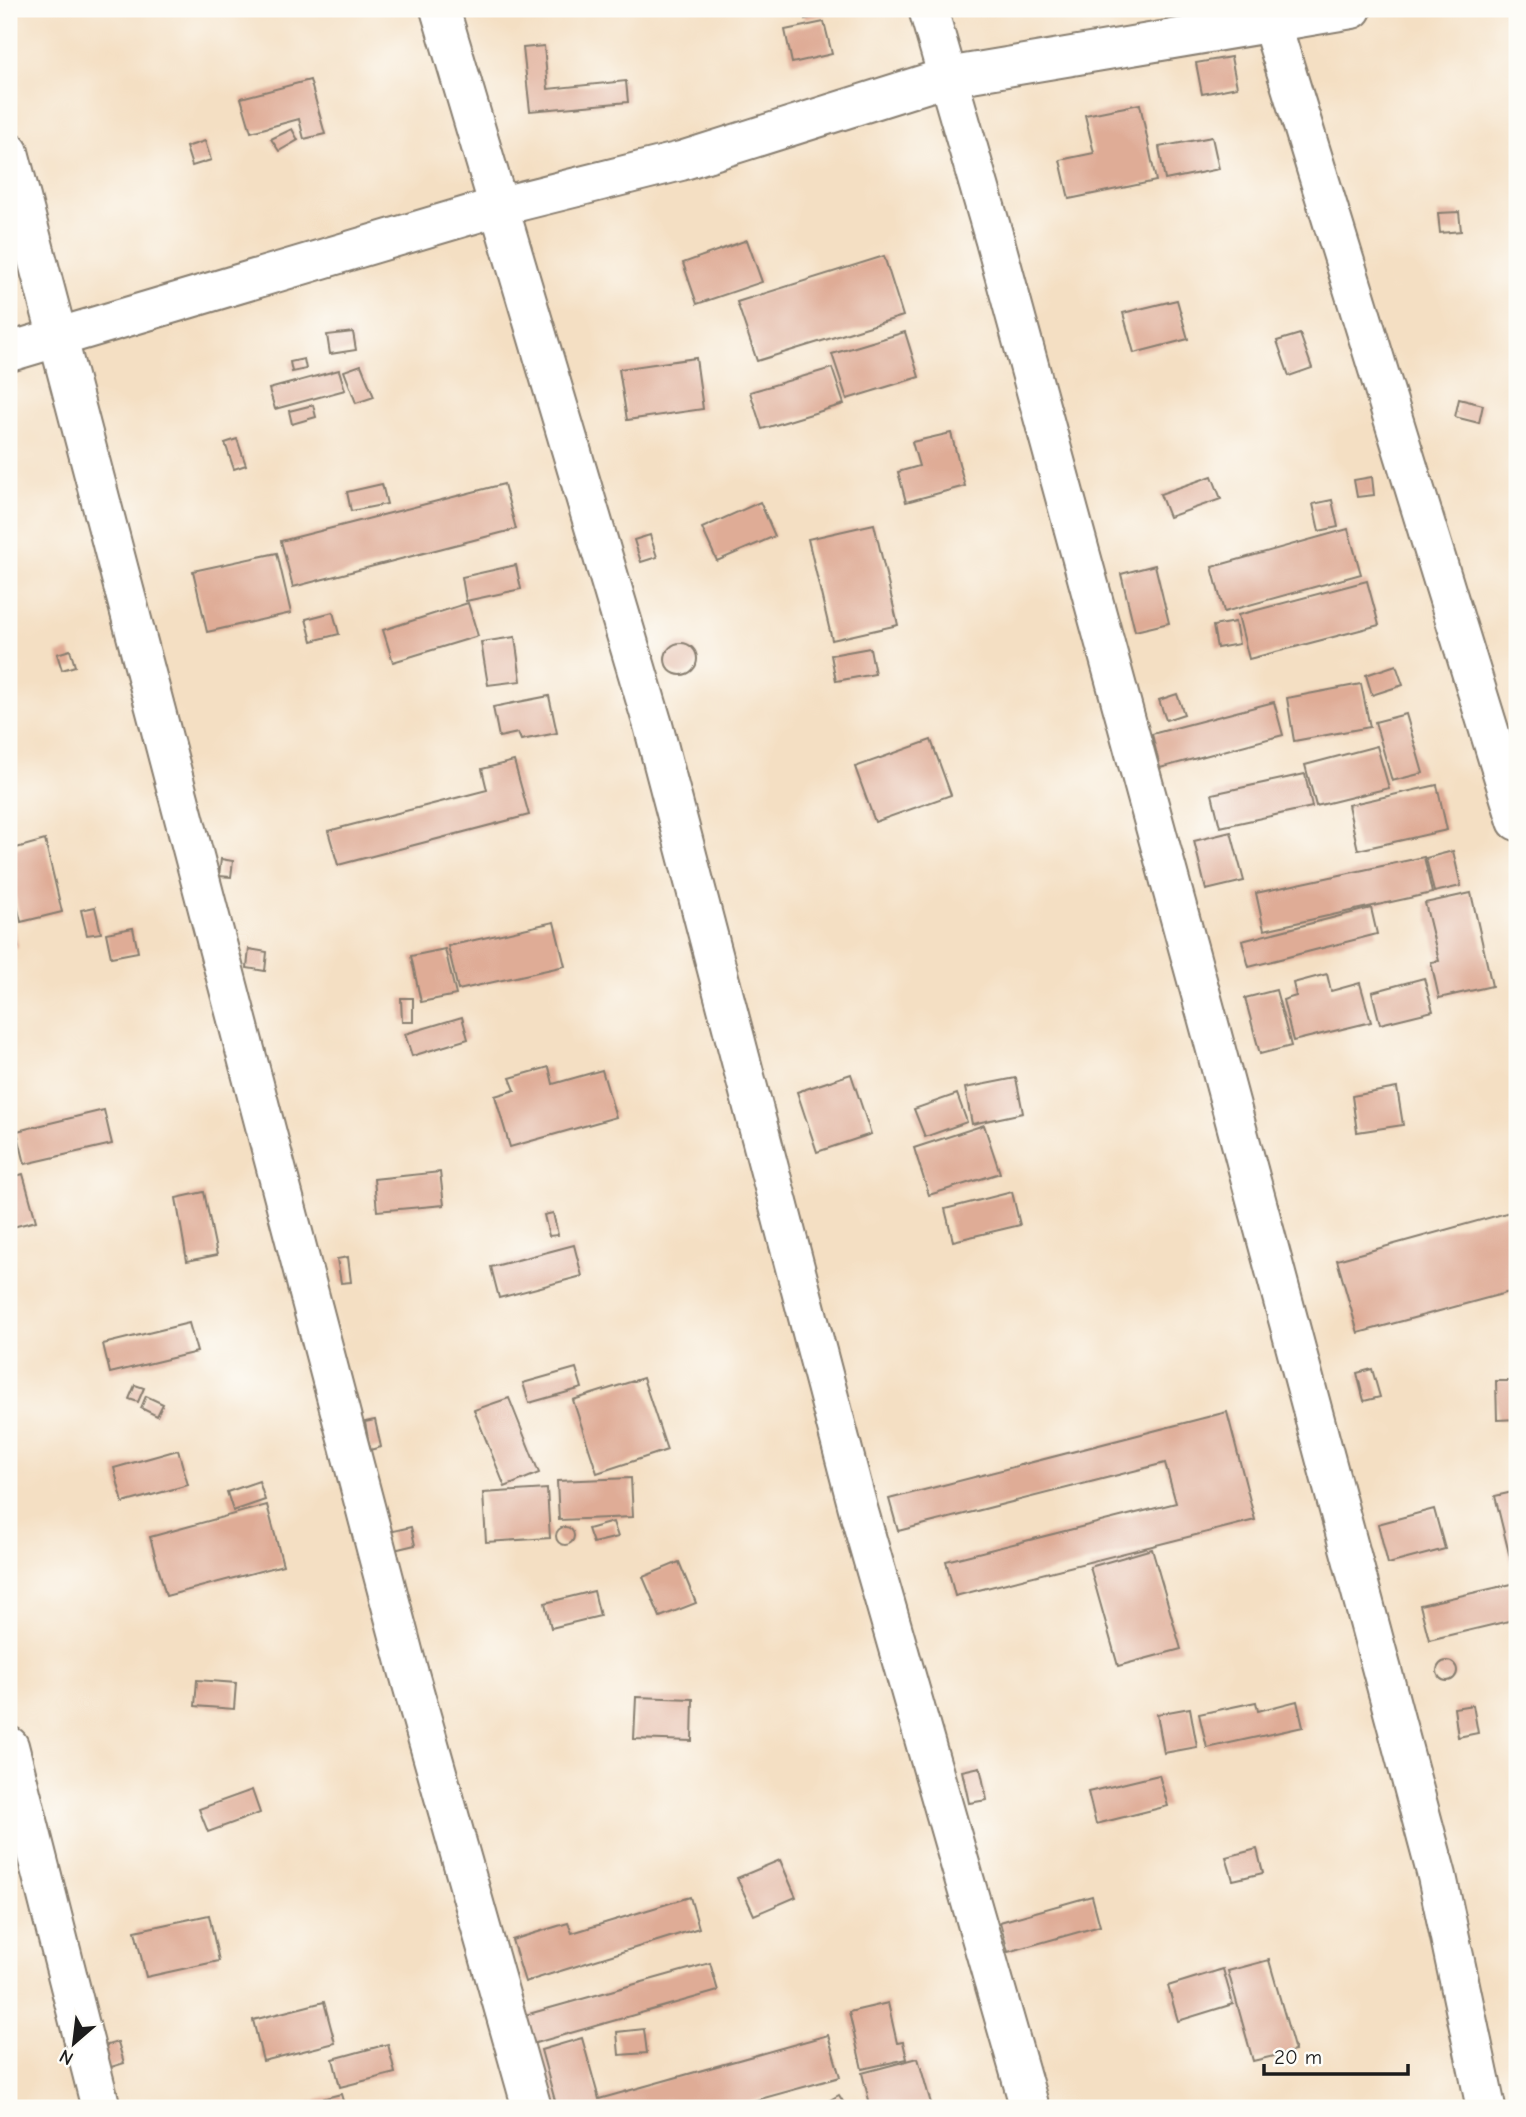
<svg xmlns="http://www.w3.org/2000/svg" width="1526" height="2117" viewBox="0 0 1526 2117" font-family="'Comic Neue',sans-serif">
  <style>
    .building { fill: #dfac96 }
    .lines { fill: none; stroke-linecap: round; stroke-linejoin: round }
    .minor-casing { stroke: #887e70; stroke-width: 42 }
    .minor { stroke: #fff; stroke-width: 38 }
  </style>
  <rect width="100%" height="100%" fill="#fdfcf7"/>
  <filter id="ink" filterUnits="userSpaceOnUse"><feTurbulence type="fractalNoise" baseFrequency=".0143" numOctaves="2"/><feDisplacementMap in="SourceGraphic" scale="14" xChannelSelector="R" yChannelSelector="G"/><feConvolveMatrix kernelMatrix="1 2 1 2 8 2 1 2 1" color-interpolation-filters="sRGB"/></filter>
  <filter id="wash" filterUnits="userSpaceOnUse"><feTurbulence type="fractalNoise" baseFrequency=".00686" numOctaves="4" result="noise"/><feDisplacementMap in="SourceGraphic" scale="28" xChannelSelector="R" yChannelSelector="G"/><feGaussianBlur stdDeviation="1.57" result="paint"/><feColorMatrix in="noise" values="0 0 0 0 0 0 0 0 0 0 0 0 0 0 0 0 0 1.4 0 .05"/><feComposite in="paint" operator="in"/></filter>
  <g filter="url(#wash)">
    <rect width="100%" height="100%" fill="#f4dfc3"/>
    <g id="blocks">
      <!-- building -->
      <g class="building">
        <polygon points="803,9 823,9 825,15 805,19"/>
        <polygon points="824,22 832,54 792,63 785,30"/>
        <polygon points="544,46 548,89 626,81 628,102 530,111 523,48"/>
        <polygon points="1231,57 1237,87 1202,94 1196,63"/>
        <polygon points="310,80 325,134 304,139 299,119 251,132 241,98"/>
        <polygon points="1140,104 1156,181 1069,199 1060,160 1094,153 1085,115"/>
        <polygon points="292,129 298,140 279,151 271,139"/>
        <polygon points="1212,137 1219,169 1165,180 1159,147"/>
        <polygon points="205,141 211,160 192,166 186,147"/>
        <polygon points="1459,212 1461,231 1440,233 1438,213"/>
        <polygon points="747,240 762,282 697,304 683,263"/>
        <polygon points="884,256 903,316 757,361 737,302"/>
        <polygon points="1177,300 1188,339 1134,353 1123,313"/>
        <polygon points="353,332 356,350 330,354 327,335"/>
        <polygon points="905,332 919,377 847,399 832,354"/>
        <polygon points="1300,334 1312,368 1289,376 1277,341"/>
        <polygon points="696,358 703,409 627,420 619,369"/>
        <polygon points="304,359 306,369 292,372 290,362"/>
        <polygon points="361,365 374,397 356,403 344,371"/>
        <polygon points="832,368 844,404 762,429 750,392"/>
        <polygon points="339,370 345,390 275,409 269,389"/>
        <polygon points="1459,399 1483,405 1479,423 1455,417"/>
        <polygon points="313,405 316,417 292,424 289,411"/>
        <polygon points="951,433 965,486 906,502 898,472 919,466 912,442"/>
        <polygon points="237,439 246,465 234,469 225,443"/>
        <polygon points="1212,476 1221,499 1169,517 1160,494"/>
        <polygon points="1372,477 1374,495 1357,497 1354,480"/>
        <polygon points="382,484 387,504 351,511 347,492"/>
        <polygon points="504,484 516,529 293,587 281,541"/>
        <polygon points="1332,500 1338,527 1319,531 1313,504"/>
        <polygon points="760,502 775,536 717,561 702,528"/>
        <polygon points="874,524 898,625 832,640 808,539"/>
        <polygon points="1348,529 1361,574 1224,612 1212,567"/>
        <polygon points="650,535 657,557 641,562 634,540"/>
        <polygon points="277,553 291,613 207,632 193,571"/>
        <polygon points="516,565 521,589 466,601 462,577"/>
        <polygon points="1155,565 1169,623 1135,631 1121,574"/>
        <polygon points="1367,581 1379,625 1249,659 1238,615"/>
        <polygon points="468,603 478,636 393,662 383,630"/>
        <polygon points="333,612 339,634 312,641 306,619"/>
        <polygon points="1235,622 1239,644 1217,648 1213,626"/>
        <polygon points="515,637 521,681 488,685 481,642"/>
        <circle cx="681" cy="659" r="16"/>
        <polygon points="870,648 875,674 836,681 831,655"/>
        <polygon points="70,650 75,666 62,670 57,654"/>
        <polygon points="1396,665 1403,685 1372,695 1366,675"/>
        <polygon points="1361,684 1370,727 1294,741 1287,698"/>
        <polygon points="1177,694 1184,714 1166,720 1159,700"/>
        <polygon points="549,696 557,733 521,740 518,733 499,737 493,707"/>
        <polygon points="1274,702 1283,735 1160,768 1152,734"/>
        <polygon points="1406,714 1423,773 1392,781 1375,722"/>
        <polygon points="931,740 951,795 875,822 855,767"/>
        <polygon points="1377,746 1389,788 1316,806 1305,765"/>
        <polygon points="514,761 529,815 338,865 328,831 487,790 482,769"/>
        <polygon points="1305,774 1312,807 1220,827 1212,794"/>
        <polygon points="1437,785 1447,830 1358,850 1348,805"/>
        <polygon points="1231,832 1244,881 1206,890 1194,841"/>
        <polygon points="45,840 62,912 21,922 9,871 9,850"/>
        <polygon points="1453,851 1461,886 1434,892 1426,858"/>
        <polygon points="1424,857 1432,893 1264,930 1256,893"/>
        <polygon points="221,859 233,861 231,877 219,876"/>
        <polygon points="1471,893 1492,986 1439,998 1431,962 1439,961 1425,903"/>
        <polygon points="95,907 101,933 87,935 81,910"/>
        <polygon points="1371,908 1377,934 1249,967 1242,941"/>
        <polygon points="554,922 565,966 458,990 448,946"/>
        <polygon points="13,926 18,947 9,949 9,927"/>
        <polygon points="133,928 138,952 111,957 106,933"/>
        <polygon points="249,949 267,952 265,971 247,968"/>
        <polygon points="445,949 456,995 421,1002 411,956"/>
        <polygon points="1327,974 1331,991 1360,983 1371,1022 1293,1041 1283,1000 1296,996 1293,983"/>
        <polygon points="1424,978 1433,1011 1380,1024 1372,992"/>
        <polygon points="1276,990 1291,1046 1260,1054 1245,998"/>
        <polygon points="401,998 413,998 413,1022 402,1022"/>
        <polygon points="462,1017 468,1039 412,1056 405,1034"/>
        <polygon points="549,1067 553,1084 602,1070 616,1117 510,1147 495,1096 515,1090 510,1078"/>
        <polygon points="851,1074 871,1134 817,1152 797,1092"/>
        <polygon points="1016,1078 1023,1113 972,1124 965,1088"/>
        <polygon points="1397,1088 1403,1125 1357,1132 1352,1096"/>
        <polygon points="957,1094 967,1122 925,1137 914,1109"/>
        <polygon points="104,1110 112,1144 25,1164 17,1131"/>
        <polygon points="984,1125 1000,1173 929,1195 914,1148"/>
        <polygon points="440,1172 444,1205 377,1211 374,1179"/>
        <polygon points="23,1174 36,1221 9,1228 9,1178"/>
        <polygon points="204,1192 217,1255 187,1261 176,1198"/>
        <polygon points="1012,1192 1020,1225 953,1241 945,1209"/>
        <polygon points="1517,1210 1517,1290 1358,1333 1337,1260"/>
        <polygon points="553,1213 558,1235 549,1236 544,1215"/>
        <polygon points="574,1245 582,1276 499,1298 491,1267"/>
        <polygon points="348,1257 351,1282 341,1283 337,1259"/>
        <polygon points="189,1323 197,1352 110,1373 103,1344"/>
        <polygon points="576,1368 582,1388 529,1403 523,1383"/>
        <polygon points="1372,1369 1380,1397 1364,1401 1357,1373"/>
        <polygon points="643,1378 667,1450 597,1473 573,1400"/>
        <polygon points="1496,1381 1517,1381 1517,1419 1497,1420"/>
        <polygon points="135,1385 144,1388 138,1402 129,1399"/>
        <polygon points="146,1396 163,1404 157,1416 141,1408"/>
        <polygon points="509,1398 539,1473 505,1487 474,1410"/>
        <polygon points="1227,1412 1255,1520 955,1596 946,1561 1176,1503 1165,1463 898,1531 889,1499"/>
        <polygon points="375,1420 381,1447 370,1450 365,1422"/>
        <polygon points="178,1450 188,1485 123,1503 114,1468"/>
        <polygon points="631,1478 633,1517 559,1520 557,1481"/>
        <polygon points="259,1481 265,1500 233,1511 227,1492"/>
        <polygon points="547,1489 550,1538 486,1542 483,1493"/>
        <polygon points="1517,1491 1517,1582 1516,1582 1495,1496"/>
        <polygon points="267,1505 283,1565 166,1596 150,1537"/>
        <polygon points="1434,1509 1445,1549 1388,1564 1378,1524"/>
        <polygon points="613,1522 618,1537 593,1543 588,1529"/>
        <circle cx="565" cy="1536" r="9"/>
        <polygon points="411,1527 415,1545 394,1550 389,1532"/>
        <polygon points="1152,1549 1181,1649 1118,1666 1090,1567"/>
        <polygon points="679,1562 696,1603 660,1617 643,1577"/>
        <polygon points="1516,1583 1517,1619 1429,1640 1420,1605"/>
        <polygon points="594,1591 600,1616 551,1628 545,1603"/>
        <circle cx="1447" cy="1671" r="10"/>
        <polygon points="197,1680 236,1683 234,1709 195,1706"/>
        <polygon points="636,1697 693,1699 692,1741 634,1739"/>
        <polygon points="1297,1701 1303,1727 1207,1748 1199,1714 1256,1702 1258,1711"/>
        <polygon points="1473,1705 1478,1733 1458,1737 1454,1708"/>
        <polygon points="1190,1708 1197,1747 1164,1753 1157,1714"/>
        <polygon points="980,1767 987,1800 969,1803 962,1771"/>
        <polygon points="1159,1775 1168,1806 1096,1824 1088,1792"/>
        <polygon points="252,1790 260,1813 208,1832 199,1809"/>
        <polygon points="1257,1849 1263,1873 1233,1880 1226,1857"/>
        <polygon points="780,1860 796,1897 754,1915 737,1878"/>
        <polygon points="1092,1896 1100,1926 1008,1952 1000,1922"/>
        <polygon points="690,1897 699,1928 525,1982 512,1940 568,1923 572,1933"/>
        <polygon points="209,1915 219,1961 146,1977 135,1931"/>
        <polygon points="1269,1960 1295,2051 1253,2061 1228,1971"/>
        <polygon points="710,1963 718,1991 525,2046 518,2017"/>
        <polygon points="1223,1969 1233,2004 1178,2021 1168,1986"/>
        <polygon points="324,2002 335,2043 263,2061 253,2020"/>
        <polygon points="888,2003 897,2043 903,2042 907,2059 862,2069 849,2012"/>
        <polygon points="644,2029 647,2053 619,2055 617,2032"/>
        <polygon points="828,2035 840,2077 728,2108 557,2108 541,2050 582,2038 599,2099"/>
        <polygon points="118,2042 124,2063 108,2068 101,2047"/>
        <polygon points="388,2044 395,2073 340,2087 333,2059"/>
        <polygon points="918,2058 932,2107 871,2108 862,2073"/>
        <polygon points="341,2094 345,2108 290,2108 290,2107"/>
        <polygon points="839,2095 847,2108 816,2108"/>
      </g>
    </g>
  </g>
  <g filter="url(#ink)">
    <use href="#blocks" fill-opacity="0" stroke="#887e70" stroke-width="2"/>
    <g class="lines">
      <defs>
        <g id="minor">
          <polyline points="440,9 653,725 859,1512 1030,2108"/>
          <polyline points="928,9 995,241 1212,1035 1437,1876 1486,2108"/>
          <polyline points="1267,9 1517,821"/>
          <polyline points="9,152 408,1670 532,2108"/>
          <polyline points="9,352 497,207 681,161 947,77 1352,9"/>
          <polyline points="9,1746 101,2108"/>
        </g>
      </defs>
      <!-- minor casing -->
      <use href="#minor" class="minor-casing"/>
      <!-- minor -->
      <use href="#minor" class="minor"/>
    </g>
  </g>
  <!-- margin -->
  <rect width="1526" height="2117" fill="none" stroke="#fdfcf7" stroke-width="35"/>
  <!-- north arrow -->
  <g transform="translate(74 2043) rotate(208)" stroke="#fdfcf7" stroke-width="5" paint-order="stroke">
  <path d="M0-5L12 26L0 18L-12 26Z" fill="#1c1c1c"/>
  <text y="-10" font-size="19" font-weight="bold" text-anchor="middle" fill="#1c1c1c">N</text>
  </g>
  <!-- scale -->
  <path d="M1264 2064v10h144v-10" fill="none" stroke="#1c1c1c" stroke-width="3.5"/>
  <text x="1274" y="2064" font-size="21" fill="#1c1c1c" stroke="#fdfcf7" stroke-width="5" paint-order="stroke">20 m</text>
</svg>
